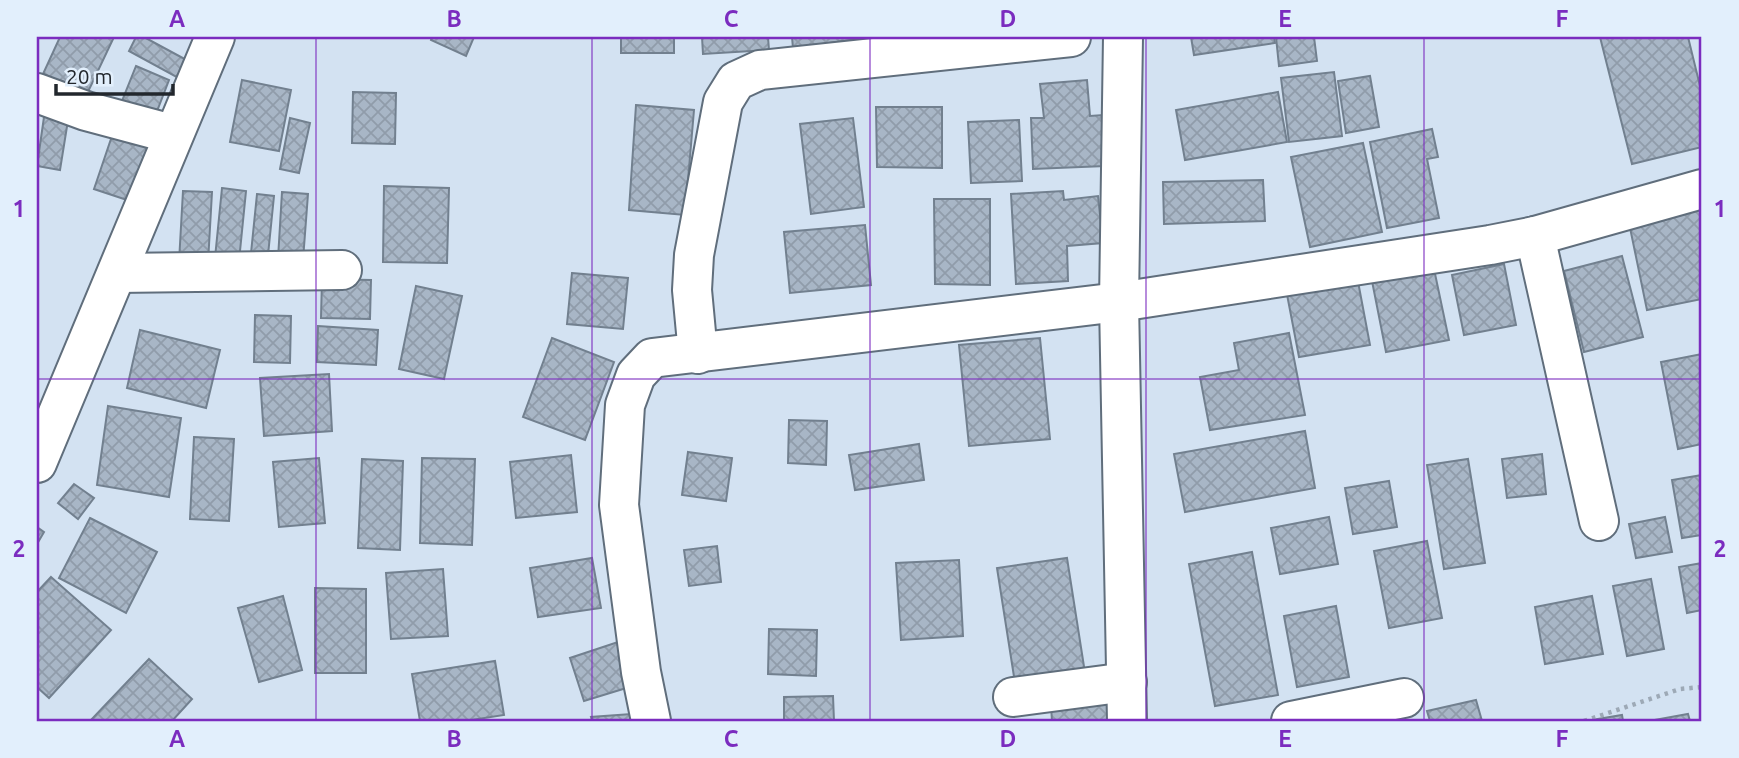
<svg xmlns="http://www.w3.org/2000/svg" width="1739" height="758" viewBox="0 0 1739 758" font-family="Ubuntu,sans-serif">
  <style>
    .building { fill: url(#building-cross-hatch); stroke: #72808f; stroke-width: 2 }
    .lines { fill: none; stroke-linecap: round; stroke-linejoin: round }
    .street-casing { stroke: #606e7c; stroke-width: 42 }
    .path { stroke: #9da9b6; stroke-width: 4.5; stroke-dasharray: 3.5 5; stroke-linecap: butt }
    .street { stroke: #fff; stroke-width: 38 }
    .grid { fill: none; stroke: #7b2cbf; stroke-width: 2; stroke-opacity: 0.55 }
    .neatline { fill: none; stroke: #7b2cbf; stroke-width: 2.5 }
    .grid-label { font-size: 23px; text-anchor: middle; font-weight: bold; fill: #7b2cbf }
  </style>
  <defs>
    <pattern id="building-cross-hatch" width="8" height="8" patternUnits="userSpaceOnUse" patternTransform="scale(1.75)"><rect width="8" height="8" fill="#a8b6c6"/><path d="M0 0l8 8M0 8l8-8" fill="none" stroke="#909caa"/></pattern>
  </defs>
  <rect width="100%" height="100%" fill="#d3e2f2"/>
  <!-- building -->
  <g class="building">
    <polygon points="60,37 114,37 87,94 43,74"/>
    <polygon points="136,37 144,37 192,63 182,80 129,51"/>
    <polygon points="432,37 474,37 466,56 431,40"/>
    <rect x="621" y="37" width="53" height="16"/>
    <polygon points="702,37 768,37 769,50 703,54"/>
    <polygon points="792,37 865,37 865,38 793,48"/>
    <polygon points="1191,37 1274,37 1275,43 1194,55"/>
    <polygon points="1276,37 1314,37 1317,61 1279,66"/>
    <polygon points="1600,37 1688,37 1702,94 1702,147 1632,164"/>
    <polygon points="136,66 169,80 154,119 120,106"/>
    <polygon points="1334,72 1342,136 1289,142 1281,78"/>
    <polygon points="1370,76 1379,127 1346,133 1338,81"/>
    <polygon points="242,80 291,90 279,151 230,142"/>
    <polygon points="1087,80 1090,116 1103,115 1105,166 1033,169 1031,118 1044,118 1040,84"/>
    <polygon points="353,92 396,93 395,144 352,143"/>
    <polygon points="1278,92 1287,142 1185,160 1176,110"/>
    <polygon points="636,105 694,110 685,215 629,210"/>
    <polygon points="876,107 942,107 942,168 877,167"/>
    <polygon points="45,110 69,114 60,170 37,166"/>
    <polygon points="290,118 310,123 299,173 280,169"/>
    <polygon points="853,118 864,207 811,214 800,124"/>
    <polygon points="1019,120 1022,181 971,183 968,122"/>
    <polygon points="1432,129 1438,157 1427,159 1439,218 1387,228 1370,142"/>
    <polygon points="114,130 157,144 136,203 94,189"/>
    <polygon points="1363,143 1382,232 1310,247 1291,157"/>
    <polygon points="1263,180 1265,221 1164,224 1163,182"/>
    <polygon points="384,186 449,188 447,263 383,262"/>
    <polygon points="222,188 246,191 239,261 215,258"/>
    <polygon points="183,191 212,192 208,263 179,262"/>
    <polygon points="1063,191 1064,200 1098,196 1103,243 1067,246 1068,281 1016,284 1011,194"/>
    <polygon points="282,192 308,194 303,260 278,259"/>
    <polygon points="257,194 274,196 267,265 250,263"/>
    <polygon points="934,199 990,199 990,285 935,284"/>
    <polygon points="1702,203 1702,299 1647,310 1628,218"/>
    <polygon points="865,225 871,285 790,293 784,232"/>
    <polygon points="1622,256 1643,337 1584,352 1564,271"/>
    <polygon points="1504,264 1516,325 1464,335 1452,275"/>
    <polygon points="1434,269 1449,340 1386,352 1372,281"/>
    <polygon points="1356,271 1370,345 1299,357 1285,284"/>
    <polygon points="572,273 628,278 623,329 567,324"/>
    <polygon points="322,279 371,280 370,319 321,318"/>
    <polygon points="416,286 462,296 444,379 399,369"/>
    <polygon points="255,315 291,316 290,363 254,362"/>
    <polygon points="318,326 378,330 376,365 317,362"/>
    <polygon points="140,330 220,350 206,408 127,388"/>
    <polygon points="1289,333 1305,415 1210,430 1200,377 1239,370 1234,343"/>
    <polygon points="552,338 614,362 585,440 523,417"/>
    <polygon points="1040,338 1050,439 969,446 959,345"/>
    <polygon points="1702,354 1702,444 1678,449 1661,362"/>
    <polygon points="329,374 332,431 264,436 260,378"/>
    <polygon points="108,406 181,418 169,497 97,485"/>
    <polygon points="789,420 827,421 826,465 788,463"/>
    <polygon points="1305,431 1315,488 1185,512 1174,454"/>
    <polygon points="194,437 234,439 229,521 190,519"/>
    <polygon points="919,444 924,480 855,490 849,455"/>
    <polygon points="688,452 732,458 726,501 682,495"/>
    <polygon points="1542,454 1546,494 1507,498 1502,459"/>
    <polygon points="571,455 577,512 516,518 510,462"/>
    <polygon points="319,458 325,523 279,527 273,462"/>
    <polygon points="422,458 475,459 472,545 420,543"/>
    <polygon points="362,459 403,461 400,550 358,548"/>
    <polygon points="1468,459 1485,563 1444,569 1427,465"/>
    <polygon points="1702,475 1702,535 1682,538 1672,480"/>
    <polygon points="1389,481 1397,527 1353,534 1345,488"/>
    <polygon points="74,484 94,498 78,519 58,503"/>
    <polygon points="1329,517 1338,564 1280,574 1271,528"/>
    <polygon points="1665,517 1672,552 1636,558 1629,524"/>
    <polygon points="90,518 157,552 126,613 59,578"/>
    <polygon points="37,527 44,532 37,544"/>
    <polygon points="1427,541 1442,618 1389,628 1374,551"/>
    <polygon points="717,546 721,582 689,586 684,550"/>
    <polygon points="1252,552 1278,695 1215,706 1189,564"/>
    <polygon points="592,558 601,608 538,617 530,568"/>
    <polygon points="1067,558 1085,673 1015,683 997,568"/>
    <polygon points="959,560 963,636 901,640 896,563"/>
    <polygon points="1702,563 1702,610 1687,613 1679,567"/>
    <polygon points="443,569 448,636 391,639 386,573"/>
    <polygon points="51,577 111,630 49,698 37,687 37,592"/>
    <polygon points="1651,579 1664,649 1627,656 1613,586"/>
    <polygon points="315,588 366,589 366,673 315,673"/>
    <polygon points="283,596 302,670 259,682 238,608"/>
    <polygon points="1592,596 1603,654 1545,664 1535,607"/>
    <polygon points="1336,606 1349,677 1297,687 1284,616"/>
    <polygon points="769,629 817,630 816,676 768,674"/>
    <polygon points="621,641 636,685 584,701 570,658"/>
    <polygon points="149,659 192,699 172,721 90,721"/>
    <polygon points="495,661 504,715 465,721 420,721 412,674"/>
    <polygon points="833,696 834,721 784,721 784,697"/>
    <polygon points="1476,700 1482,721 1430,721 1427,711"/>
    <polygon points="1119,702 1120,721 1052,721 1051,706"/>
    <polygon points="645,713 646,721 592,721 591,717"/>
    <polygon points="1688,714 1690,721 1649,721"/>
    <polygon points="1622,715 1623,721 1586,721"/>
  </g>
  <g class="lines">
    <defs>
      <g id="street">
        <polyline points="1123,37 1119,302 1127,721"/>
        <polyline points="37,93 86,111 172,134"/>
        <polyline points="1535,236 1599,521"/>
        <polyline points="117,273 342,270"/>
        <polyline points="698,354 692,290 694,255 723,102 736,81 760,70 1071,37"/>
        <polyline points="37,463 215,37"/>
        <polyline points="1013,697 1127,682"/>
        <polyline points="651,721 641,672 619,505 625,405 636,375 652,358 1119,302 1490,245 1535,236 1702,189"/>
        <polyline points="1291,721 1404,698"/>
      </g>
    </defs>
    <!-- street casing -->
    <use href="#street" class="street-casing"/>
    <!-- path -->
    <polyline class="path" points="1584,721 1680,689 1702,687"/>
    <!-- street -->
    <use href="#street" class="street"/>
  </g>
  <!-- grid -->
  <path class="grid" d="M316 37V721M592 37V721M870 37V721M1146 37V721M1424 37V721M37 379H1702"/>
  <!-- border -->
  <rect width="1739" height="758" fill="none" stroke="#e2effc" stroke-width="77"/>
  <!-- scale -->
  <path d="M56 84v10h117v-10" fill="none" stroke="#22272d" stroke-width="3.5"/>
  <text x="66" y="84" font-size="21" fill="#22272d" stroke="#e2effc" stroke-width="5" paint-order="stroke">20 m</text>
  <rect x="38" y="38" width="1662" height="682" class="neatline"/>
  <g class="grid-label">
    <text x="177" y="27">A</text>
    <text x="454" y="27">B</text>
    <text x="731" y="27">C</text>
    <text x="1008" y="27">D</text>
    <text x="1285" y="27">E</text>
    <text x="1562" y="27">F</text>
    <text x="19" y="217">1</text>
    <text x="1720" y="217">1</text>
    <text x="19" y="557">2</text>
    <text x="1720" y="557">2</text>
    <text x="177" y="747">A</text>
    <text x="454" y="747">B</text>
    <text x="731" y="747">C</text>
    <text x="1008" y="747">D</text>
    <text x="1285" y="747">E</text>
    <text x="1562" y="747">F</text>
  </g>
</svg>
